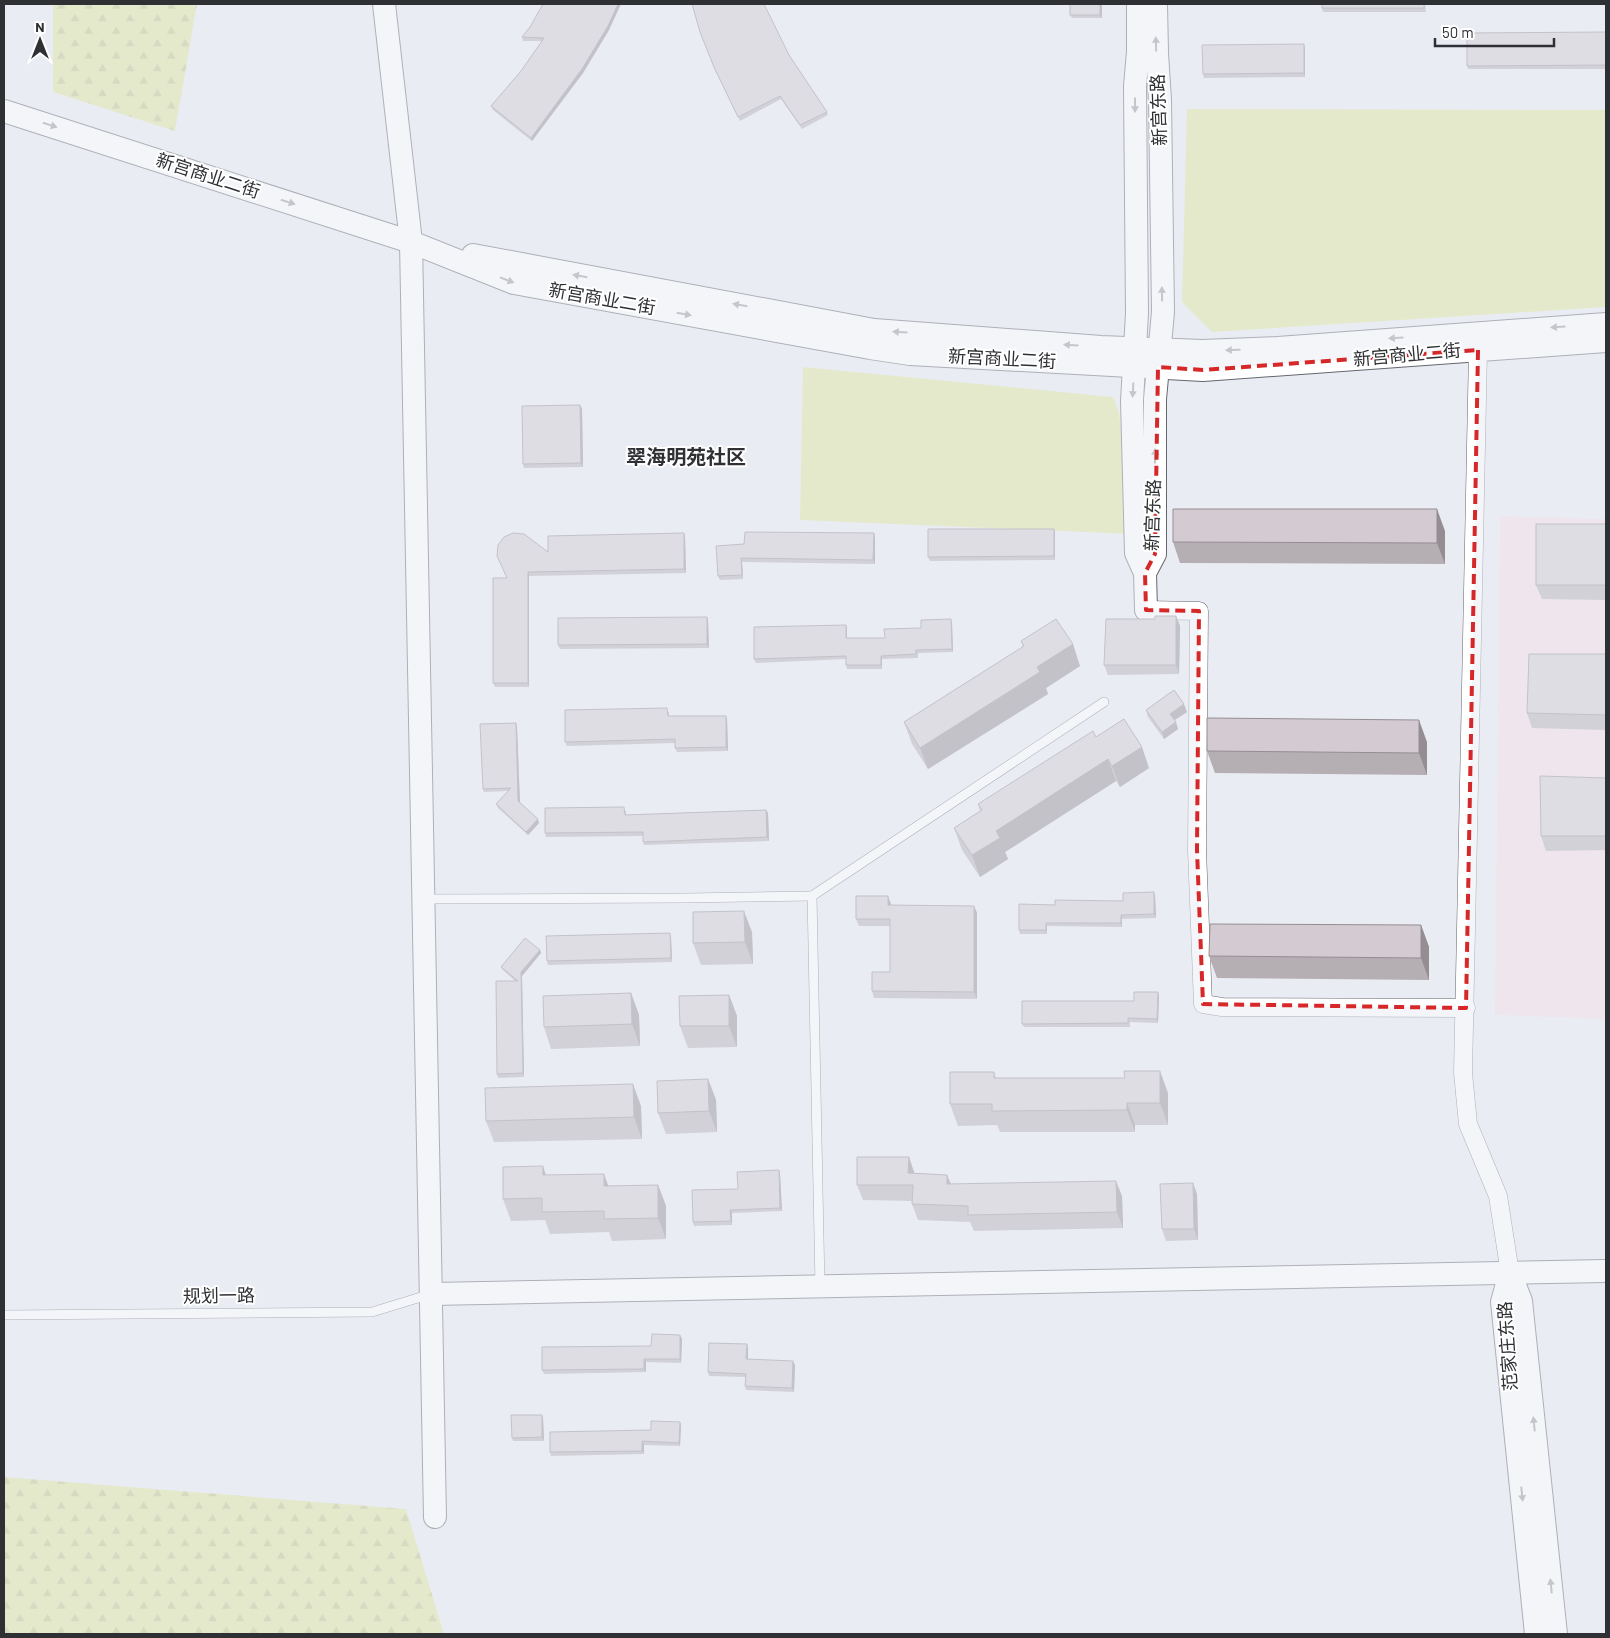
<svg xmlns="http://www.w3.org/2000/svg" width="1610" height="1638" viewBox="0 0 1610 1638" font-family="Barlow,'Noto Sans SC',sans-serif">
  <style>
    .commercial { fill: #f3dbe5 }
    .green { fill: #e0e49a }
    .forest { fill: url(#forest-firs) }
    .lines { fill: none; stroke-linecap: round; stroke-linejoin: round }
    .service-casing { stroke: #65676e; stroke-width: 10 }
    .minor-casing { stroke: #65676e; stroke-width: 19 }
    .tertiary-casing { stroke: #65676e; stroke-width: 24 }
    .service { stroke: #fff; stroke-width: 9 }
    .minor { stroke: #fff; stroke-width: 18 }
    .tertiary { stroke: #fff; stroke-width: 22 }
    .wall { fill: #b5afb4 }
    .shaded-wall { fill: #948e92 }
    .building { fill: #d3cbd1; stroke: #948e92 }
    .oneway { fill: #979899 }
    .marked { fill: none; stroke: #d62828; stroke-width: 4; stroke-dasharray: 10 6; stroke-linejoin: round }
    .labels { text-anchor: middle; stroke-width: 4; stroke-linejoin: round; paint-order: stroke }
    .street-label { font-size: 18px; fill: #2f3033; stroke: #fff }
    .quarter-label { font-size: 20px; font-weight: bold; fill: #2f3033; stroke: #fff }
  </style>
  <defs>
    <pattern id="forest-firs" width="22" height="20" patternUnits="userSpaceOnUse" patternTransform="scale(1.25)"><rect width="22" height="20" fill="#e0e49a"/><path d="M5 1l3.5 6h-7zM16 11l3.5 6h-7z" fill="#c0c485"/></pattern>
  </defs>
  <rect width="100%" height="100%" fill="#eaecf4"/>
  <!-- commercial -->
  <polygon class="commercial" points="1500,516 1606,519 1606,1019 1495,1015"/>
  <!-- green -->
  <g class="green">
    <polygon points="1187,109 1606,110 1606,307 1212,332 1182,302"/>
    <polygon points="803,367 1113,397 1119,412 1132,534 800,520"/>
  </g>
  <!-- forest -->
  <g class="forest">
    <polygon points="53,4 197,4 175,131 53,92"/>
    <polygon points="4,1477 406,1509 444,1634 4,1634"/>
  </g>
  <g class="lines">
    <defs>
      <g id="service">
        <polyline points="424,899 686,898 812,896"/>
        <polyline points="820,1286 812,896 1104,702"/>
        <polyline points="4,1315 372,1312 431,1294"/>
      </g>
      <g id="minor">
        <polyline points="1478,350 1463,1073 1468,1124 1498,1196 1510,1273"/>
        <polyline points="1146,610 1199,611 1197,850 1203,1004 1222,1007 1466,1008"/>
      </g>
      <g id="tertiary">
        <polyline points="384,4 411,242 435,1517"/>
        <polyline points="1138,4 1138,52 1135,86 1137,313 1132,401 1136,553 1145,573 1146,610"/>
        <polyline points="4,111 411,242 514,283 870,348 910,354 1203,370 1606,341"/>
        <polyline points="473,255 874,330 1101,347 1202,351 1278,348 1606,324"/>
        <polyline points="1145,573 1155,554 1155,399 1163,312 1160,100 1157,53 1156,4"/>
        <polyline points="1510,1273 1521,1301 1556,1634"/>
        <polyline points="1510,1273 1502,1302 1536,1634"/>
        <polyline points="431,1294 1606,1271"/>
      </g>
    </defs>
    <!-- service casing -->
    <use href="#service" class="service-casing"/>
    <!-- minor casing -->
    <use href="#minor" class="minor-casing"/>
    <!-- tertiary casing -->
    <use href="#tertiary" class="tertiary-casing"/>
    <!-- service -->
    <use href="#service" class="service"/>
    <!-- minor -->
    <use href="#minor" class="minor"/>
    <!-- tertiary -->
    <use href="#tertiary" class="tertiary"/>
  </g>
  <!-- wall -->
  <g class="wall">
    <polygon points="1102,4 1102,18 1072,18 1070,15"/>
    <polygon points="1425,4 1426,12 1323,12 1322,8"/>
    <polygon points="609,30 583,73 532,141 493,110 491,106 521,71 542,41 523,41 522,37"/>
    <polygon points="700,32 789,55 827,112 828,115 802,129 781,99 740,121 715,70"/>
    <polygon points="1606,32 1606,69 1468,69 1467,66"/>
    <polygon points="1305,48 1305,77 1204,78 1203,74"/>
    <polygon points="580,405 582,409 583,467 524,468 523,464"/>
    <polygon points="1606,524 1606,600 1542,599 1536,585"/>
    <polygon points="1054,529 1055,533 1055,560 930,561 928,557"/>
    <polygon points="1445,531 1445,564 1180,563 1173,542"/>
    <polygon points="684,533 685,537 686,573 529,576 529,687 495,687 493,683 507,578 548,552"/>
    <polygon points="874,533 875,537 875,564 742,562 743,579 720,580 718,576 744,544"/>
    <polygon points="1176,616 1180,626 1179,674 1108,675 1104,665 1155,619"/>
    <polygon points="708,620 709,648 560,649 558,645"/>
    <polygon points="952,623 953,652 918,653 918,658 882,659 882,669 847,669 846,665 846,659 756,663 754,659 846,625 847,629 847,638 885,638 921,628"/>
    <polygon points="1021,641 1080,666 1046,688 1048,694 928,769 912,744 904,722 1023,647"/>
    <polygon points="1606,654 1606,730 1532,728 1527,713"/>
    <polygon points="1146,710 1187,712 1175,720 1178,729 1164,739 1148,717"/>
    <polygon points="669,712 669,716 726,716 727,719 728,751 677,752 675,748 675,743 567,746 565,742"/>
    <polygon points="516,723 517,727 520,802 539,823 528,835 498,808 496,804 508,791 484,792 483,789"/>
    <polygon points="1096,737 1149,768 1120,787 1116,781 1005,852 1008,859 980,877 962,850 954,828 980,811 978,804"/>
    <polygon points="1427,742 1427,775 1215,773 1207,751"/>
    <polygon points="1606,778 1606,850 1546,851 1541,836"/>
    <polygon points="766,810 768,813 769,841 644,845 643,842 643,836 546,837 545,833 626,811 626,815"/>
    <polygon points="1155,895 1156,918 1122,919 1122,927 1047,926 1047,934 1020,934 1019,930 1055,905 1123,901"/>
    <polygon points="891,904 891,905 974,906 977,913 977,999 874,998 872,991 890,972 890,926 859,926 856,919"/>
    <polygon points="1421,925 1429,947 1429,980 1217,978 1209,956"/>
    <polygon points="752,932 753,964 701,965 693,943"/>
    <polygon points="671,937 672,962 548,965 547,961"/>
    <polygon points="540,950 541,953 522,976 524,1077 498,1078 497,1074 515,981 503,970 501,967"/>
    <polygon points="1158,992 1159,996 1158,1023 1130,1022 1130,1027 1024,1027 1022,1024 1134,1001"/>
    <polygon points="631,993 639,1015 640,1046 551,1049 544,1027"/>
    <polygon points="729,995 737,1016 737,1047 688,1048 680,1026"/>
    <polygon points="994,1072 996,1078 1168,1093 1168,1125 1135,1125 1135,1132 1000,1132 997,1125 958,1126 950,1104"/>
    <polygon points="708,1079 716,1100 717,1132 666,1134 658,1113"/>
    <polygon points="641,1106 642,1139 494,1142 486,1121"/>
    <polygon points="909,1157 914,1173 947,1175 951,1184 1122,1196 1123,1228 974,1231 970,1222 918,1220 912,1204 912,1201 863,1200 857,1185"/>
    <polygon points="779,1170 780,1174 782,1211 732,1213 732,1225 694,1226 693,1222 738,1189"/>
    <polygon points="546,1175 608,1186 658,1185 666,1206 666,1239 612,1241 609,1232 550,1234 545,1220 511,1221 503,1199"/>
    <polygon points="1197,1194 1198,1240 1166,1241 1162,1229"/>
    <polygon points="680,1335 682,1339 681,1363 646,1362 646,1372 544,1374 542,1370 651,1346"/>
    <polygon points="747,1344 748,1348 748,1359 795,1365 794,1392 746,1390 745,1386 746,1377 709,1376 708,1372"/>
    <polygon points="543,1418 544,1441 513,1441 512,1438"/>
    <polygon points="681,1425 680,1446 644,1445 644,1454 551,1456 550,1452 651,1430"/>
  </g>
  <!-- shaded-wall -->
  <g class="shaded-wall">
    <polygon points="618,4 621,4 609,30 583,73 532,141 531,138"/>
    <polygon points="1100,4 1102,4 1102,18 1100,15"/>
    <polygon points="1304,44 1305,48 1305,77 1304,73"/>
    <polygon points="580,405 582,409 583,467 581,463"/>
    <polygon points="1437,509 1445,531 1445,564 1437,543"/>
    <polygon points="1054,529 1055,533 1055,560 1054,556"/>
    <polygon points="684,533 685,537 686,573 684,569"/>
    <polygon points="874,533 875,537 875,564 873,560"/>
    <polygon points="741,558 742,562 743,579 742,575"/>
    <polygon points="528,572 529,576 529,687 528,683"/>
    <polygon points="1176,616 1180,626 1179,674 1176,665"/>
    <polygon points="707,617 708,620 709,648 707,644"/>
    <polygon points="951,619 952,623 953,652 952,649"/>
    <polygon points="846,625 847,629 847,642 846,638"/>
    <polygon points="1073,644 1080,666 1046,688 1048,694 928,769 920,748 1037,667"/>
    <polygon points="881,656 882,659 882,669 881,665"/>
    <polygon points="1184,704 1187,712 1173,721 1170,714"/>
    <polygon points="726,716 727,719 728,751 726,747"/>
    <polygon points="1419,720 1427,742 1427,775 1419,753"/>
    <polygon points="1176,722 1178,729 1164,739 1162,732"/>
    <polygon points="516,723 517,727 520,805 518,801"/>
    <polygon points="1142,747 1149,768 1120,787 1112,766"/>
    <polygon points="1108,759 1116,781 1005,852 1008,859 980,877 972,855 996,831"/>
    <polygon points="766,810 768,813 769,841 767,837"/>
    <polygon points="538,819 539,823 528,835 526,832"/>
    <polygon points="1154,892 1155,895 1156,918 1154,914"/>
    <polygon points="888,896 891,904 890,913 888,905"/>
    <polygon points="974,906 977,913 977,999 974,992"/>
    <polygon points="744,911 752,932 753,964 745,942"/>
    <polygon points="1121,915 1122,919 1122,927 1121,923"/>
    <polygon points="1046,923 1047,926 1047,934 1046,930"/>
    <polygon points="1421,925 1429,947 1429,980 1421,958"/>
    <polygon points="670,933 671,937 672,962 671,958"/>
    <polygon points="540,950 541,953 522,976 524,1077 523,1073 521,972"/>
    <polygon points="1158,992 1159,996 1158,1023 1157,1019"/>
    <polygon points="631,993 639,1015 640,1046 632,1024"/>
    <polygon points="729,995 737,1016 737,1047 729,1026"/>
    <polygon points="1160,1071 1168,1093 1168,1125 1160,1103"/>
    <polygon points="708,1079 716,1100 717,1132 709,1111"/>
    <polygon points="633,1084 641,1106 642,1139 634,1117"/>
    <polygon points="1127,1103 1135,1125 1135,1132 1127,1110"/>
    <polygon points="909,1157 914,1172 914,1189 908,1173"/>
    <polygon points="543,1166 550,1188 543,1175"/>
    <polygon points="779,1170 780,1174 782,1211 780,1208"/>
    <polygon points="604,1174 612,1196 604,1186"/>
    <polygon points="947,1175 953,1190 947,1184"/>
    <polygon points="1116,1181 1122,1196 1123,1228 1117,1212"/>
    <polygon points="1193,1183 1197,1194 1198,1240 1194,1229"/>
    <polygon points="658,1185 666,1206 666,1239 658,1218"/>
    <polygon points="730,1210 732,1213 732,1225 731,1221"/>
    <polygon points="680,1335 682,1339 681,1363 680,1359"/>
    <polygon points="747,1344 748,1348 748,1363 746,1359"/>
    <polygon points="644,1359 646,1362 646,1372 644,1369"/>
    <polygon points="793,1361 795,1365 794,1392 792,1388"/>
    <polygon points="542,1415 543,1418 544,1441 542,1437"/>
    <polygon points="680,1422 681,1425 680,1446 679,1443"/>
    <polygon points="642,1441 644,1445 644,1454 642,1451"/>
  </g>
  <!-- building -->
  <g class="building">
    <polygon points="543,4 618,4 608,26 582,69 531,138 491,106 521,71 544,38 522,37 530,27"/>
    <polygon points="692,4 764,4 789,55 827,112 800,125 780,96 738,117 714,67 700,32"/>
    <rect x="1070" y="4" width="30" height="11"/>
    <rect x="1322" y="4" width="102" height="4"/>
    <polygon points="1606,32 1606,65 1467,66 1467,33"/>
    <polygon points="1304,44 1304,73 1203,74 1202,45"/>
    <polygon points="580,405 581,463 523,464 522,406"/>
    <polygon points="1173,509 1437,509 1437,543 1173,542"/>
    <rect x="1536" y="524" width="70" height="61"/>
    <polygon points="928,529 1054,529 1054,556 928,557"/>
    <polygon points="745,532 874,533 873,560 741,558 742,575 718,576 716,546 744,544"/>
    <polygon points="513,533 524,534 548,552 548,536 684,533 684,569 528,572 528,683 493,683 493,578 507,578 497,556 498,545 504,537"/>
    <polygon points="1155,616 1176,616 1176,665 1104,665 1106,619 1155,619"/>
    <polygon points="707,617 707,644 558,645 558,618"/>
    <polygon points="951,619 952,649 916,650 916,654 881,656 881,665 846,665 846,656 754,659 754,627 846,625 846,638 885,638 884,629 921,628 921,620"/>
    <polygon points="1056,619 1073,644 1037,667 1040,672 920,748 904,722 1024,646 1021,641"/>
    <polygon points="1529,654 1606,654 1606,715 1527,713"/>
    <polygon points="1174,690 1184,704 1170,714 1176,722 1162,732 1146,710"/>
    <polygon points="667,708 668,716 726,716 726,747 675,748 675,739 565,742 565,710"/>
    <polygon points="1207,718 1419,720 1419,753 1207,751"/>
    <polygon points="1124,719 1142,747 1112,766 1108,759 996,831 1000,838 972,855 954,828 982,810 978,804 1093,731 1096,737"/>
    <polygon points="516,723 518,801 538,819 526,832 496,804 511,788 483,789 480,724"/>
    <polygon points="1540,776 1606,778 1606,836 1541,836"/>
    <polygon points="624,807 625,815 766,810 767,837 643,842 643,832 545,833 545,808"/>
    <polygon points="1154,892 1154,914 1121,915 1121,923 1046,923 1046,930 1019,930 1019,904 1055,905 1055,900 1123,901 1123,893"/>
    <polygon points="856,896 888,896 888,905 974,906 974,992 872,991 872,972 890,972 890,919 856,919"/>
    <polygon points="744,911 745,942 693,943 693,912"/>
    <polygon points="1210,924 1421,925 1421,958 1209,956"/>
    <polygon points="670,933 671,958 547,961 546,936"/>
    <polygon points="525,938 540,950 521,972 523,1073 497,1074 496,981 518,981 501,967"/>
    <polygon points="1134,992 1158,992 1157,1019 1128,1018 1128,1023 1022,1024 1022,1001 1134,1001"/>
    <polygon points="631,993 632,1024 544,1027 543,996"/>
    <polygon points="729,995 729,1026 680,1026 679,996"/>
    <polygon points="1124,1071 1160,1071 1160,1103 1127,1103 1127,1110 992,1111 992,1104 950,1104 950,1072 994,1072 994,1078 1125,1078"/>
    <polygon points="708,1079 709,1111 658,1113 657,1081"/>
    <polygon points="633,1084 634,1117 486,1121 485,1088"/>
    <polygon points="857,1157 909,1157 908,1173 947,1175 947,1184 1116,1181 1117,1212 968,1215 968,1206 912,1204 913,1185 857,1185"/>
    <polygon points="543,1166 543,1175 604,1174 604,1186 658,1185 658,1218 604,1219 604,1211 542,1212 542,1198 503,1199 503,1167"/>
    <polygon points="779,1170 780,1208 730,1210 731,1221 693,1222 692,1190 738,1189 737,1172"/>
    <polygon points="1193,1183 1194,1229 1162,1229 1160,1184"/>
    <polygon points="652,1334 680,1335 680,1359 644,1359 644,1369 542,1370 542,1347 651,1346"/>
    <polygon points="709,1343 747,1344 746,1359 793,1361 792,1388 745,1386 746,1374 708,1372"/>
    <polygon points="511,1415 542,1415 542,1437 512,1438"/>
    <polygon points="651,1421 680,1422 679,1443 642,1441 642,1451 550,1452 550,1432 651,1430"/>
  </g>
  <!-- one-way arrows -->
  <defs><path id="oneway-solid" d="M-6-.8H1V-3.2L6.5 0L1 3.2V.8H-6Z" transform="scale(1.25)"/></defs>
  <g class="oneway">
    <use href="#oneway-solid" transform="translate(1156 44) rotate(-91)"/>
    <use href="#oneway-solid" transform="translate(1135 105) rotate(90)"/>
    <use href="#oneway-solid" transform="translate(50 125) rotate(18)"/>
    <use href="#oneway-solid" transform="translate(288 202) rotate(18)"/>
    <use href="#oneway-solid" transform="translate(580 276) rotate(-170)"/>
    <use href="#oneway-solid" transform="translate(507 280) rotate(21)"/>
    <use href="#oneway-solid" transform="translate(1162 294) rotate(-91)"/>
    <use href="#oneway-solid" transform="translate(740 305) rotate(-170)"/>
    <use href="#oneway-solid" transform="translate(684 314) rotate(10)"/>
    <use href="#oneway-solid" transform="translate(1558 327) rotate(176)"/>
    <use href="#oneway-solid" transform="translate(900 332) rotate(-176)"/>
    <use href="#oneway-solid" transform="translate(1396 338) rotate(176)"/>
    <use href="#oneway-solid" transform="translate(1071 345) rotate(-176)"/>
    <use href="#oneway-solid" transform="translate(1233 350) rotate(178)"/>
    <use href="#oneway-solid" transform="translate(1133 390) rotate(93)"/>
    <use href="#oneway-solid" transform="translate(1155 456) rotate(-90)"/>
    <use href="#oneway-solid" transform="translate(1534 1424) rotate(-96)"/>
    <use href="#oneway-solid" transform="translate(1522 1494) rotate(84)"/>
    <use href="#oneway-solid" transform="translate(1551 1586) rotate(-96)"/>
  </g>
  <!-- marked area -->
  <path d="M0 0H1610V1638H0ZM1478 350 1466 1008 1203 1004 1197 850 1199 611 1146 610 1145 573 1155 554 1158 367 1203 370Z" fill="#eaecf4" fill-opacity=".55" fill-rule="evenodd"/>
  <path class="marked" d="M1478 350 1466 1008 1203 1004 1197 850 1199 611 1146 610 1145 573 1155 554 1158 367 1203 370Z"/>
  <g class="labels">
    <!-- street labels -->
    <g class="street-label">
      <text transform="translate(1159 110) rotate(-92)" y="6">新宫东路</text>
      <text transform="translate(208 176) rotate(18)" y="6">新宫商业二街</text>
      <text transform="translate(602 299) rotate(10)" y="6">新宫商业二街</text>
      <text transform="translate(1407 355) rotate(-5)" y="6">新宫商业二街</text>
      <text transform="translate(1002 359) rotate(3)" y="6">新宫商业二街</text>
      <text transform="translate(1153 515) rotate(-88)" y="6">新宫东路</text>
      <text transform="translate(219 1296) rotate(-1)" y="6">规划一路</text>
      <text transform="translate(1508 1346) rotate(-94)" y="6">范家庄东路</text>
    </g>
    <!-- quarter labels -->
    <g class="quarter-label">
      <text x="686" y="464">翠海明苑社区</text>
    </g>
  </g>
  <!-- border -->
  <rect width="1610" height="1638" fill="none" stroke="#2f3033" stroke-width="10"/>
  <!-- north arrow -->
  <g transform="translate(40 40)" stroke="#ffffff" stroke-width="4" paint-order="stroke">
  <path d="M0-4L9 19L0 12L-9 19Z" fill="#2f3033"/>
  <text y="-8" font-size="14" font-weight="bold" text-anchor="middle" fill="#2f3033">N</text>
  </g>
  <!-- scale -->
  <path d="M1435 38v8h119v-8" fill="none" stroke="#2f3033" stroke-width="2.5"/>
  <text x="1442" y="38" font-size="15" fill="#2f3033" stroke="#ffffff" stroke-width="4" paint-order="stroke">50 m</text>
</svg>
